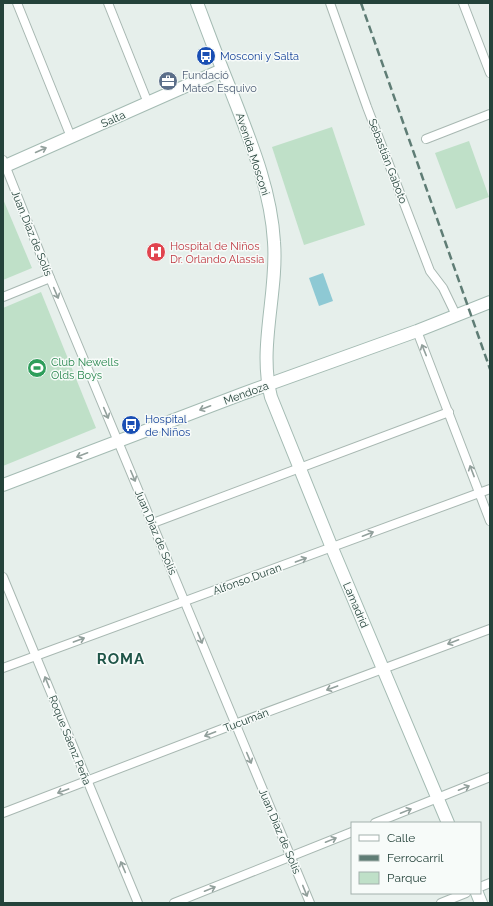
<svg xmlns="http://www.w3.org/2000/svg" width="493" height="906" viewBox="0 0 493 906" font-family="Raleway,sans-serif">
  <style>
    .green { fill: #bfe0c8 }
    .water { fill: #8ec9d4 }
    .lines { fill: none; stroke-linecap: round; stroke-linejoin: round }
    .street-casing { stroke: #a8b8b2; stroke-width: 10 }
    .secondary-casing { stroke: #a4bbb3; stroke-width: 14 }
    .street { stroke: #fff; stroke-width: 8 }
    .secondary { stroke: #fff; stroke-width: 12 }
    .rail { stroke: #5f7d75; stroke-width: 2.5; stroke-dasharray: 8 4; stroke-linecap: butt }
    .oneway { stroke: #92a09c }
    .labels { text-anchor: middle; stroke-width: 3; stroke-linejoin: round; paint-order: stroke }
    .transit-label { font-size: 11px; fill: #164399; stroke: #f7fbf9; text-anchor: start }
    .service-label { font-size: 11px; fill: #4e5e75; stroke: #f7fbf9; text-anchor: start }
    .street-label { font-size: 11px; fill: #24423a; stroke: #f7fbf9 }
    .health-label { font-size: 11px; fill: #be3a42; stroke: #f7fbf9; text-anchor: start }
    .leisure-label { font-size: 11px; fill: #27864d; stroke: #f7fbf9; text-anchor: start }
    .district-label { font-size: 15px; font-weight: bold; letter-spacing: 1px; fill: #1f5548; stroke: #f7fbf9 }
  </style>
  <rect width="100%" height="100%" fill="#e6efeb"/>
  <!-- green -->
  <g class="green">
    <polygon points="332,127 365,225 304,245 272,147"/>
    <polygon points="469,141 489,197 456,209 435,153"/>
    <polygon points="3,199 32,268 3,280"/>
    <polygon points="41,292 96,428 3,466 3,308"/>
  </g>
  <!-- water -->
  <polygon class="water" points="323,273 333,301 319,306 309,278"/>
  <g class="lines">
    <defs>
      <g id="street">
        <polyline points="17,3 71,137"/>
        <polyline points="108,3 148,103"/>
        <polyline points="330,3 367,107 430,271 443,288 456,315"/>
        <polyline points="463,3 490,73"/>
        <polyline points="426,139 490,114"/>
        <polyline points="3,160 50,278 310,903"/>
        <polyline points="3,297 50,278"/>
        <polyline points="417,331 490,521"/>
        <polyline points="153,523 449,412"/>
        <polyline points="3,577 138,903"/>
        <polyline points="3,668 490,489"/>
        <polyline points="3,813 235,724 490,629"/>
        <polyline points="375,823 490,777"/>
        <polyline points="480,887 490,883"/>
        <polyline points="174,903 352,832"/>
        <polyline points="441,903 466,893"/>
      </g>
      <g id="secondary">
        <path d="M197 3C208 32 219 62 231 91 250 140 271 189 274 242 278 292 258 348 271 397L332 548 448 823"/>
        <polyline points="3,167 222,70"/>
        <polyline points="3,485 242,394 417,331 490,302"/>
        <polyline points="477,893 481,903"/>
      </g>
    </defs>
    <!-- street casing -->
    <use href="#street" class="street-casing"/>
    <!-- secondary casing -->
    <use href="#secondary" class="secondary-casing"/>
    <!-- street -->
    <use href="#street" class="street"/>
    <!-- secondary -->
    <use href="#secondary" class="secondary"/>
    <!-- rail -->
    <polyline class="rail" points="361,3 490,369"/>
  </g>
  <!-- one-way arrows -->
  <defs><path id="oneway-shaft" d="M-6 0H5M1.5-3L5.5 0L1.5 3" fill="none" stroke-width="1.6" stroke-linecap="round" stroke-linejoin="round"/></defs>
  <g class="oneway">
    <use href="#oneway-shaft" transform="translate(41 150) rotate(-24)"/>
    <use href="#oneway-shaft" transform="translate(56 293) rotate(67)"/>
    <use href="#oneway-shaft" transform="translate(424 350) rotate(-112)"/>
    <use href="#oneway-shaft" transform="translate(205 408) rotate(159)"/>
    <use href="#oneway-shaft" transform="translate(106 413) rotate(67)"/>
    <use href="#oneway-shaft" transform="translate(82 455) rotate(159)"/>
    <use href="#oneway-shaft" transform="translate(472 471) rotate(-111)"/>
    <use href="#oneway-shaft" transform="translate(133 476) rotate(67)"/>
    <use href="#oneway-shaft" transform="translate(368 534) rotate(-21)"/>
    <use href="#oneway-shaft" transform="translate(301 560) rotate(-20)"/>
    <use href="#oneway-shaft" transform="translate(200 638) rotate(68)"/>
    <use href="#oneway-shaft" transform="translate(79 640) rotate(-20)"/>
    <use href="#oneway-shaft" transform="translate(453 642) rotate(159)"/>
    <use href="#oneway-shaft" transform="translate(47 682) rotate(-112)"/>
    <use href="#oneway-shaft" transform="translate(332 688) rotate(160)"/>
    <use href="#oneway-shaft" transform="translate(210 734) rotate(159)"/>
    <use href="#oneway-shaft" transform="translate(249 758) rotate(67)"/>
    <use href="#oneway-shaft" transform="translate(464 788) rotate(-22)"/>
    <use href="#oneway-shaft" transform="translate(63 791) rotate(160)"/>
    <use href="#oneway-shaft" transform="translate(406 811) rotate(-22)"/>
    <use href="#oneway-shaft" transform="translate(331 840) rotate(-22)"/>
    <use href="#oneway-shaft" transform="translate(123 867) rotate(-113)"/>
    <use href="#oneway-shaft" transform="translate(210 889) rotate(-22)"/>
    <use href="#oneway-shaft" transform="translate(305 891) rotate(68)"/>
  </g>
  <!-- icons -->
  <defs>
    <symbol id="bus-disc" viewBox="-11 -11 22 22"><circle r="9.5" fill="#1a4fb4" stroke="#f7fbf9"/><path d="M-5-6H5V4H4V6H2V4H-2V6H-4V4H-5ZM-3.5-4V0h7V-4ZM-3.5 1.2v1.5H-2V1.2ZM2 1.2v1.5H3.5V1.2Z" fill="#fff"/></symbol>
    <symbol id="office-disc" viewBox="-11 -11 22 22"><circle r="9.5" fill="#5c6f8a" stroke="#f7fbf9"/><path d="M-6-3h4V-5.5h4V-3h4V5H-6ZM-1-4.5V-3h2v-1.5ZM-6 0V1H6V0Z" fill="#fff"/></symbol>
    <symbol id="hospital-disc" viewBox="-11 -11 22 22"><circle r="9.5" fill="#e0444e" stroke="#f7fbf9"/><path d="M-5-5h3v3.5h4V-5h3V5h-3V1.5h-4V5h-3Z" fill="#fff"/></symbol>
    <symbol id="stadium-disc" viewBox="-11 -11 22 22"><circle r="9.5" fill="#2e9e5b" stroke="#f7fbf9"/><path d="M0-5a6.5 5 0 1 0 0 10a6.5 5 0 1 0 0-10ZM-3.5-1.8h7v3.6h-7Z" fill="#fff"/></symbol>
  </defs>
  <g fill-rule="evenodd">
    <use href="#bus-disc" x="195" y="45" width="22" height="22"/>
    <use href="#office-disc" x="157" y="70" width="22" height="22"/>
    <use href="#hospital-disc" x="145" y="241" width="22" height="22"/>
    <use href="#stadium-disc" x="26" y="357" width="22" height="22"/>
    <use href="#bus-disc" x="120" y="414" width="22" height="22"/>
  </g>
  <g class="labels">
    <!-- transit labels -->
    <g class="transit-label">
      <text x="220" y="60">Mosconi y Salta</text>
      <text x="145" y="423">Hospital<tspan x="145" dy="13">de Niños</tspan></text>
    </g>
    <!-- service labels -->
    <g class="service-label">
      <text x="182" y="79">Fundació<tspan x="182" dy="13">Mateo Esquivo</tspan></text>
    </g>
    <!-- street labels -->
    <g class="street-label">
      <text transform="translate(113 119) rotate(-24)" y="4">Salta</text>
      <text transform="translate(253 154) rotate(72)" y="4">Avenida Mosconi</text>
      <text transform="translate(388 161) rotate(69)" y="4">Sebastián Gaboto</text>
      <text transform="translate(32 233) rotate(68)" y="4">Juan Díaz de Solís</text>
      <text transform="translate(246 393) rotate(-20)" y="4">Mendoza</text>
      <text transform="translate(156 532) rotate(67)" y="4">Juan Díaz de Solís</text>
      <text transform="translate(247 579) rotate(-20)" y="4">Alfonso Duran</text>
      <text transform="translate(356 605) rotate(67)" y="4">Lamadrid</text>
      <text transform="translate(246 720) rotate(-21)" y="4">Tucumán</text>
      <text transform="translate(70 740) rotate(68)" y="4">Roque Sáenz Peña</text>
      <text transform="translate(280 831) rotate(67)" y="4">Juan Díaz de Solís</text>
    </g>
    <!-- health labels -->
    <g class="health-label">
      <text x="170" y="250">Hospital de Niños<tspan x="170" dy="13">Dr. Orlando Alassia</tspan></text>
    </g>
    <!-- leisure labels -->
    <g class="leisure-label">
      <text x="51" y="366">Club Newells<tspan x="51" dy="13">Olds Boys</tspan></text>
    </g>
    <!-- district labels -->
    <g class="district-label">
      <text x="121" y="664">ROMA</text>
    </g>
  </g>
  <!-- border -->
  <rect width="493" height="906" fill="none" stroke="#24423a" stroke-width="8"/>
  <!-- legend -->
  <rect x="351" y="822" width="130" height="72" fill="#f7fbf9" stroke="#a3b1ad"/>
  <rect x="359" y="835" width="20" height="6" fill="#ffffff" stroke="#a3b1ad"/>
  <text x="387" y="842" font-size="12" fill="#24423a">Calle</text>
  <rect x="359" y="855" width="20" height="6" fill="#5f7d75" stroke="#a3b1ad"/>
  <text x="387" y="862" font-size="12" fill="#24423a">Ferrocarril</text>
  <rect x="359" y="872" width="20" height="12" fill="#bfe0c8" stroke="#a3b1ad"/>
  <text x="387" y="882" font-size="12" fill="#24423a">Parque</text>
</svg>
